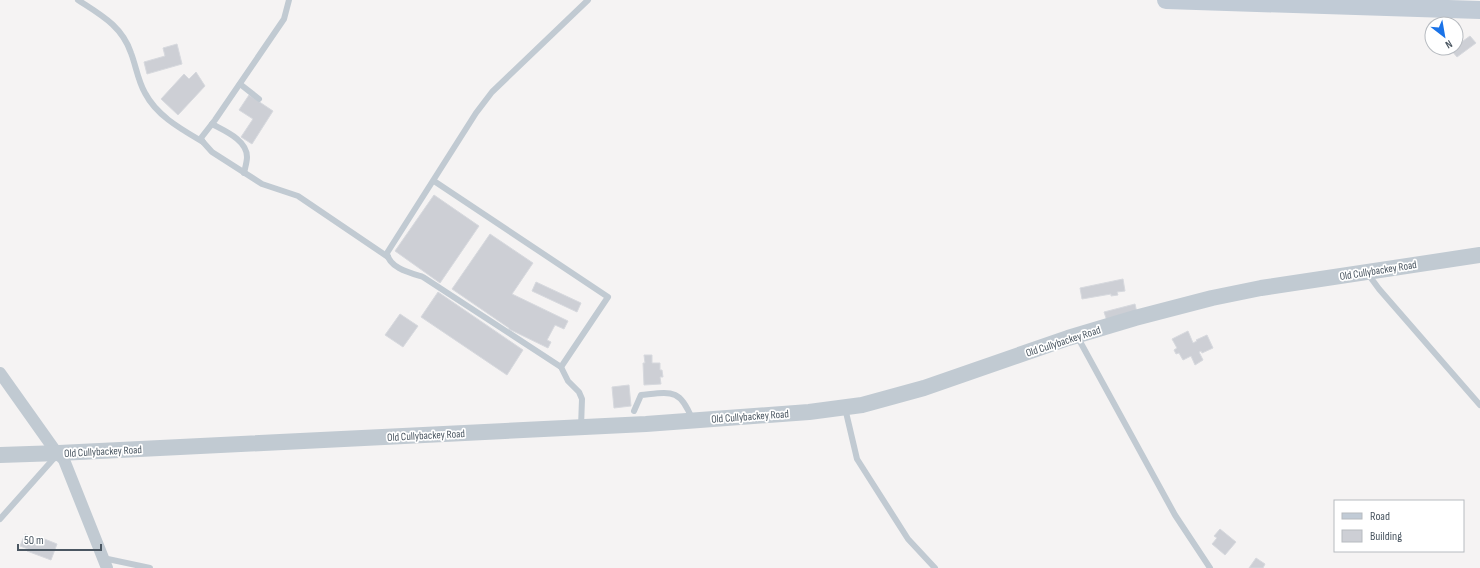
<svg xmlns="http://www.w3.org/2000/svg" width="1480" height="568" viewBox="0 0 1480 568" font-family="'Sofia Sans Condensed',sans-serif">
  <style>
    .building { fill: #cdcfd5; stroke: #d7d9de }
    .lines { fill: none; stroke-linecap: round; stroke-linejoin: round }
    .service { stroke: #c1cad2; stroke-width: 6 }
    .minor { stroke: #c1cad2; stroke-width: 12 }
    .tertiary { stroke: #c1cad2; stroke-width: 16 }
    .secondary { stroke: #c1cbd6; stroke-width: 18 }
    .labels { text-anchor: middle; stroke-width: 3.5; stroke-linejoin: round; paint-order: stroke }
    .street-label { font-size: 11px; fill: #4a5661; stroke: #fff }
  </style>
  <rect width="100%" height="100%" fill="#f5f3f3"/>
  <!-- building -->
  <g class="building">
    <polygon points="1470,36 1476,43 1457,57 1451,50 1456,48 1456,46"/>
    <polygon points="177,44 182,64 147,74 144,62 165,56 163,48"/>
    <polygon points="196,72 205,86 178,115 161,99 184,74 189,79"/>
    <polygon points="249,95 273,111 252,144 241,137 253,119 239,110"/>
    <polygon points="434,195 479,226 440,283 395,251"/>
    <polygon points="490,234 533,263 512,294 568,321 564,329 555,325 547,340 551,342 548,348 509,329 509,328 452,289"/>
    <polygon points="1123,279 1125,291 1117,292 1118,295 1111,296 1111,294 1082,299 1080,288"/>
    <polygon points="536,282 581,303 577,312 532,291"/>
    <polygon points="438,292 523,350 507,375 421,317"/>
    <polygon points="1135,304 1137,313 1107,321 1104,312"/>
    <polygon points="400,314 418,326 403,347 385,335"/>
    <polygon points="1188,331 1193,343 1197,341 1196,340 1207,335 1213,348 1202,353 1201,351 1199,352 1203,360 1195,365 1191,356 1183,360 1179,353 1176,354 1174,350 1177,348 1172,339"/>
    <polygon points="644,355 652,355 652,363 660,363 660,370 662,370 663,377 660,377 661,384 644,385 643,363 645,363"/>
    <polygon points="629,385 631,406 614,408 612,387"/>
    <polygon points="1220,529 1236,542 1225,555 1212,544 1217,538 1214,536"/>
    <polygon points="25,534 41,540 42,538 57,544 51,560 27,551 28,549 20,546"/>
    <polygon points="1256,558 1265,564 1263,568 1249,568"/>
  </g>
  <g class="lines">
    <!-- service -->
    <g class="service">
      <path d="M78 0C101 15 122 26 131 53 136 66 138 81 145 93 157 116 181 129 203 142"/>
      <polyline points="289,0 284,19 215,120 201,138 203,142 212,152 262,184 298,196 388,257"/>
      <polyline points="240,84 259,99"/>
      <path d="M212 124C225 131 247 140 247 157 247 162 245 168 244 173"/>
      <polyline points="434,181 608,297 561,367"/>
      <polyline points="1368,274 1379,289 1480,405"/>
      <polyline points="1077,336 1175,515 1210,568"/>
      <polyline points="845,408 857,459 908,539 935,568"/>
      <path d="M634 411 641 395C671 392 680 388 692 419"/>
      <path d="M581 427 582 399 579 392 568 381 561 367 423 277C410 273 389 268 387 253L476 113 492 92 588 0"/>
      <polyline points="0,519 56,456"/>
      <polyline points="103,558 150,568"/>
    </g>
    <!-- minor -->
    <polyline class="minor" points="0,373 54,449 64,460 107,568"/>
    <!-- tertiary -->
    <polyline class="tertiary" points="0,455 59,453 646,424 809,412 862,405 924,388 1068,338 1135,318 1212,298 1261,288 1480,255"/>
    <!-- secondary -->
    <polyline class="secondary" points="1166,0 1480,10"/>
  </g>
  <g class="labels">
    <!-- street labels -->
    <g class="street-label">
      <text transform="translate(1378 270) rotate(-9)" y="4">Old Cullybackey Road</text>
      <text transform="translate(1063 341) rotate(-18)" y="4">Old Cullybackey Road</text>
      <text transform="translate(750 416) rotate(-4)" y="4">Old Cullybackey Road</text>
      <text transform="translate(426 435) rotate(-3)" y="4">Old Cullybackey Road</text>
      <text transform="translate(103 451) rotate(-3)" y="4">Old Cullybackey Road</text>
    </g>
  </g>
  <!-- legend -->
  <rect x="1334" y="500" width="130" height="52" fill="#ffffff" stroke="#b7bbc0"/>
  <rect x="1342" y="513" width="20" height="6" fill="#c1cbd6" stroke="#b7bbc0"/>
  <text x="1370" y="520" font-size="12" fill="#4a5661">Road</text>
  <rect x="1342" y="530" width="20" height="12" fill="#cdcfd5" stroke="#b7bbc0"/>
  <text x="1370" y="540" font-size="12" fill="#4a5661">Building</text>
  <!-- north arrow -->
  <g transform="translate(1444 36) rotate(149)"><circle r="19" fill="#ffffff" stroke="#b7bbc0"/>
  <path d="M0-3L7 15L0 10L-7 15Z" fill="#1a73e8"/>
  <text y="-6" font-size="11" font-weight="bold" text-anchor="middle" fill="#4a5661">N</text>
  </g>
  <!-- scale -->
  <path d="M18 544v6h83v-6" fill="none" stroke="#4a5661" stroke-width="2"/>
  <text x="24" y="544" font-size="12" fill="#4a5661" stroke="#ffffff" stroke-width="3" paint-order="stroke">50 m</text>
</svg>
